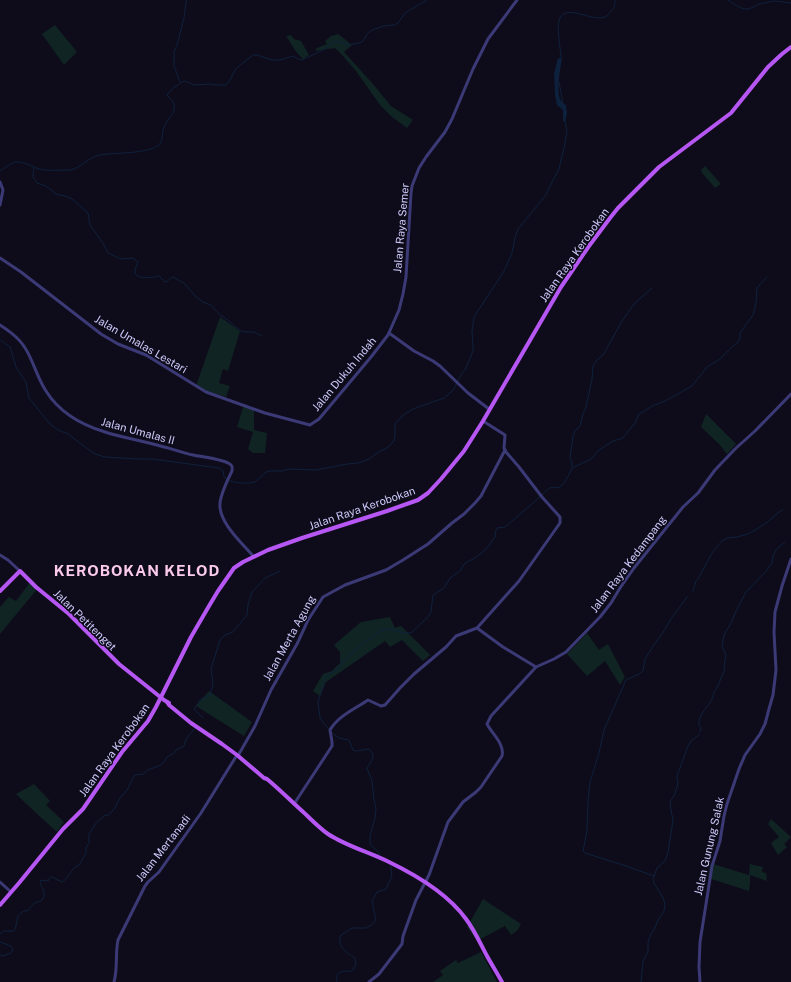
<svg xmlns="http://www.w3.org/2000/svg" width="791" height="982" viewBox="0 0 791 982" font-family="'Public Sans',sans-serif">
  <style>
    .green { fill: #0f2423 }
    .water { fill: #0e213c }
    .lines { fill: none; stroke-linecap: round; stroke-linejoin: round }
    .stream { stroke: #0e213c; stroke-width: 1 }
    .minor { stroke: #3b3a76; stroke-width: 3 }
    .major { stroke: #b657f4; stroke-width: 4 }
    .labels { text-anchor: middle; stroke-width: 3; stroke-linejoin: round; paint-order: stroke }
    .street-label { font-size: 11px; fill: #cdc9fb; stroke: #0e0c1a }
    .district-label { font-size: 15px; font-weight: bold; letter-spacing: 1px; fill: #fccbeb; stroke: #0e0c1a }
  </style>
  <rect width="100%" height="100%" fill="#0e0c1a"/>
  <!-- green -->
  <g class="green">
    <polygon points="55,25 77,52 64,65 42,34"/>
    <polygon points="338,34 352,45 344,52 373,84 391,106 413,120 407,128 392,117 380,105 356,71 343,56 335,48 315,51 317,48 327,44 325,41 331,36"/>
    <polygon points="291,35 294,39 301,41 309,55 303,59 297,53 286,36"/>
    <polygon points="705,166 721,184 715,188 703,174 701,170"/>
    <polygon points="220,317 240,331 228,371 223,369 219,383 230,386 226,397 203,390 196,386"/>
    <polygon points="244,404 254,408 254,430 267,433 265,453 253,453 248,449 253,432 237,427"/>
    <polygon points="706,414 736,444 727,454 719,444 701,427"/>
    <polygon points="31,581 38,588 0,634 0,607 9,597 16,601"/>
    <polygon points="390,617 395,628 401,626 430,655 423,661 402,640 390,647 385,641 326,682 320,696 313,691 323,674 332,671 340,663 340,652 334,645 361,622"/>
    <polygon points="587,633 599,650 608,644 625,677 620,685 605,661 587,676 567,654"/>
    <polygon points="209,691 252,722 244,736 196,706"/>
    <path d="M34 784 50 801 46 805 64 822 57 832C43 819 29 807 16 794Z"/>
    <polygon points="771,819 791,837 784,844 787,847 778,855 771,843 779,837 768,824"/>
    <polygon points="710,863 749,875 750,864 763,867 762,872 766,873 767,881 750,875 750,883 749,891 708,878"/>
    <polygon points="483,899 521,924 517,931 511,935 505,926 477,941 467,927"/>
    <polygon points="481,952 497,982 433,982 443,975 440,971 456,960 458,963"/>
  </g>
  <!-- water -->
  <path class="water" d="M558 58 562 59C560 69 556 93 561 101 563 103 564 104 566 105L567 114 565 122 563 121V110L557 105 555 95 554 74Z"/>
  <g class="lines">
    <!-- stream -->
    <g class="stream">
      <polyline points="728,0 737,6 744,9 749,9 759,4 774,1 791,3"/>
      <path d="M561 59V55C560 47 556 25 560 18 568 3 594 24 607 16 609 14 610 13 611 11 615 8 615 5 615 0"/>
      <polyline points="180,82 174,66 174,52 177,45 184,18 186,2 187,0"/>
      <polyline points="559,82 563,104"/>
      <path d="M34 167 33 177 37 183 46 186 56 194 65 196 72 199 88 213 90 225 93 229 104 245 108 253 121 259 133 258 138 262C137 264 135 269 135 271 135 281 154 277 159 276L165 282C169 281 170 278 173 277L185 284 196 297 203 302 211 305 219 314 230 322 241 331 245 332H254L262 336"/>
      <path d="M0 171C5 168 10 163 16 162 22 161 33 167 39 169 45 171 63 170 70 170 81 168 89 157 100 155 113 152 155 155 161 142 163 137 162 131 164 127 168 117 176 115 174 103L167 95 173 88 184 81 195 85 210 84 217 85H225L227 84 230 80 235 70 239 66 253 55H257L272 60H280L293 56 298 59 302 60 323 50 329 45 336 41 340 42 349 45 359 43 363 41 368 33 372 30 384 26 394 25 398 23 405 13 427 0"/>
      <polyline points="0,340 10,347 16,367 26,382 29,398 50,424 58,430 68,434 81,444 95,454 105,457 137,459 152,459 219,468 223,471 224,477 227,479"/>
      <polyline points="572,467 572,463 570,458 573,436 575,431 580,426 583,414 586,407 592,379 593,366 597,360 603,355 622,321 634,304 652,288"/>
      <path d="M230 481C237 483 247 484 255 482L266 472 269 471H282L289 469 316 470 347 464 358 463 369 459 380 451 387 448 394 441 395 436V424L402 416 413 409 444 398 450 393 454 389 462 373 465 370 473 351V346L472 332 474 317 504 271 512 253 515 238 518 229 546 195 550 186 559 169 565 143 567 131 565 121"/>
      <path d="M542 495C548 489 549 486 558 488 566 483 568 476 572 468L589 460 593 457 599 450 613 441 623 438 626 434 635 423 639 414 643 412 652 406 665 401 692 386 707 367 720 359 733 346 738 342 740 338V333L753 315 756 303 757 288 767 277"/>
      <polyline points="693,591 696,581 698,579 712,553 722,541 727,538 737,537 748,534 765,524 779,512 783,510"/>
      <polyline points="203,718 194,709 201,699 210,695 213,684 211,669 220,640 225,635 233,632 247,615 248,605 252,592 265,578 280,571"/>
      <polyline points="329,729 322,721 320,718 318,702 326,676 337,670 344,660 369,639 381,630 391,629 404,633 411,633 427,618 431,612 433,595 444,588 450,578 460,571 465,563 475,558 486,549 495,537 496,530 497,528 505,527 540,497"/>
      <polyline points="331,732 339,738 349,740 353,750 356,751 369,749 371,751 373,754 372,760 367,768 372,781 374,800 376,808 375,818 370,836 370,843 371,845 379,853 379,855"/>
      <path d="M700 732 701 728C700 726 698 725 699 722 699 714 709 706 712 699 714 694 713 691 717 688L725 669 724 666 726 655 722 646 724 635 731 623 736 611 746 592 767 570 772 563 773 556 776 550 785 542"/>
      <polyline points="654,876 626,866 585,853 583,851 587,831 588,801 590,782 599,753 604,730 614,707 626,680 639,674 643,671 645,659 651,649 662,634 671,619 687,597"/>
      <polyline points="52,877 62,882 65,880 74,868 79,865 86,853 86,848 89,843 89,834 96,823 105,815 108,816 114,809 120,798 127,790 133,778 135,775 143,774 148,770 161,765 165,761 167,757 174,753 176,750 184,746 186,739 194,729"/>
      <path d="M0 934 4 931H14C18 925 15 916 22 912 24 911 26 911 29 910 31 905 35 902 41 901L44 897V891L40 883 41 880 48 881 51 877"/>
      <polyline points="0,942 11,946 13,949 11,953 3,956 0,955"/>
      <path d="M337 982C335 969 343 972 352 971L356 964 355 958C345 951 339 949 340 936L352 928H366C376 923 377 921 374 911 373 907 373 904 372 901L377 892 386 889 392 876 391 869V866"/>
      <polyline points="641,982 643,961 648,952 648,943 650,936 655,928 658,920 664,911 665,904 663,898 654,883 653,879 657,868 665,861 668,852 673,820 670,805 671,800 674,796 678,784 677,776 688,746 691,741 699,735"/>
    </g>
    <!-- minor -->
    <g class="minor">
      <polyline points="0,182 3,190 0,205"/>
      <polyline points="0,258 21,272 101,334 118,344 146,355 206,392 265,413 310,425 319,419 371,357 388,335 399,310 403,294 406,277 411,193 412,186 419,168 426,157 445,132 452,119 473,69 488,39 517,0"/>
      <path d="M0 325C6 329 12 333 17 338 32 352 35 375 46 391 59 412 82 425 105 432 124 438 144 441 164 447 173 449 183 453 193 455 202 457 225 459 231 465 233 467 232 468 232 471 228 479 221 494 220 503 218 522 242 543 254 557"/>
      <polyline points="389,333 414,351 433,361 440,366 468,393 489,409"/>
      <polyline points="0,555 8,560 20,571"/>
      <polyline points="477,628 503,647 536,667"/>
      <polyline points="239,754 255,726 271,690 297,644 308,620 323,597 345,585 386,570 403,560 428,544 452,523 464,514 475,503 481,496 505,450"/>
      <path d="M294 804 332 746V742L330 730C338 716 355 709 368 700L381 706 385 705 400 688 414 674 446 647 456 636 477 628 519 581 560 523V517L542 497 519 467 506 452 504 448 505 435 483 421"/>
      <polyline points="0,882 11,892"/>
      <path d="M114 982C118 968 115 954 118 940L145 886 148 882 159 872 201 813 237 755"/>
      <path d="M369 982 379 974 402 944 403 936 416 900 429 875 448 822 463 802 476 792 481 787 502 756C505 744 492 734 487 724L491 716 536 667 554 659 566 652 600 617 611 603 620 588 634 568 683 507 698 493 715 470 735 449 755 431 791 394"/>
      <polyline points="700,982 699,967 700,942 712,866 720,841 724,816 727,804 739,769 745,755 760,734 765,724 769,709 773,695 776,670 774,632 775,612 782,586 791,559"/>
    </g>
    <!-- major -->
    <g class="major">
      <polyline points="0,591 20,571 36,587 69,614 119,664 164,700 169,703"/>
      <path d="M167 702 169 705 191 723 222 744 237 755 264 778 267 779C279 789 290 800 301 810 310 818 318 827 328 834 346 846 369 852 389 862 416 875 448 894 466 919 475 931 480 943 487 956 492 965 497 973 502 982"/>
      <polyline points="0,905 19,883 63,829 83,809 122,752 148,721 156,707 191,637 209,606 218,591 234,568 243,562 268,550 302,538 387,511 418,500 428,493 441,479 464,451 483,421 561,287 589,246 610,218 618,208 659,167 731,113 768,67 782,54 791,47"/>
    </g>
  </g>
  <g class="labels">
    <!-- street labels -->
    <g class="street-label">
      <text transform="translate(401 228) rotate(-85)" y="4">Jalan Raya Semer</text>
      <text transform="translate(574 255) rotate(-55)" y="4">Jalan Raya Kerobokan</text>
      <text transform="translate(141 344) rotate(30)" y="4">Jalan Umalas Lestari</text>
      <text transform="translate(344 374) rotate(-50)" y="4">Jalan Dukuh Indah</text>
      <text transform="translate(138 431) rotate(15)" y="4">Jalan Umalas II</text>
      <text transform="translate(362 508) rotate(-19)" y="4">Jalan Raya Kerobokan</text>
      <text transform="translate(628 564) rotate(-53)" y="4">Jalan Raya Kedampang</text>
      <text transform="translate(85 620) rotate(44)" y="4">Jalan Petitenget</text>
      <text transform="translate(289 638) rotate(-61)" y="4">Jalan Merta Agung</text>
      <text transform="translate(114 750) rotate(-54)" y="4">Jalan Raya Kerobokan</text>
      <text transform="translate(709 846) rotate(-77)" y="4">Jalan Gunung Salak</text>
      <text transform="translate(163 848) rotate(-52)" y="4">Jalan Mertanadi</text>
    </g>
    <!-- district labels -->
    <g class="district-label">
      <text x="137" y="576">KEROBOKAN KELOD</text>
    </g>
  </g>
</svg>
